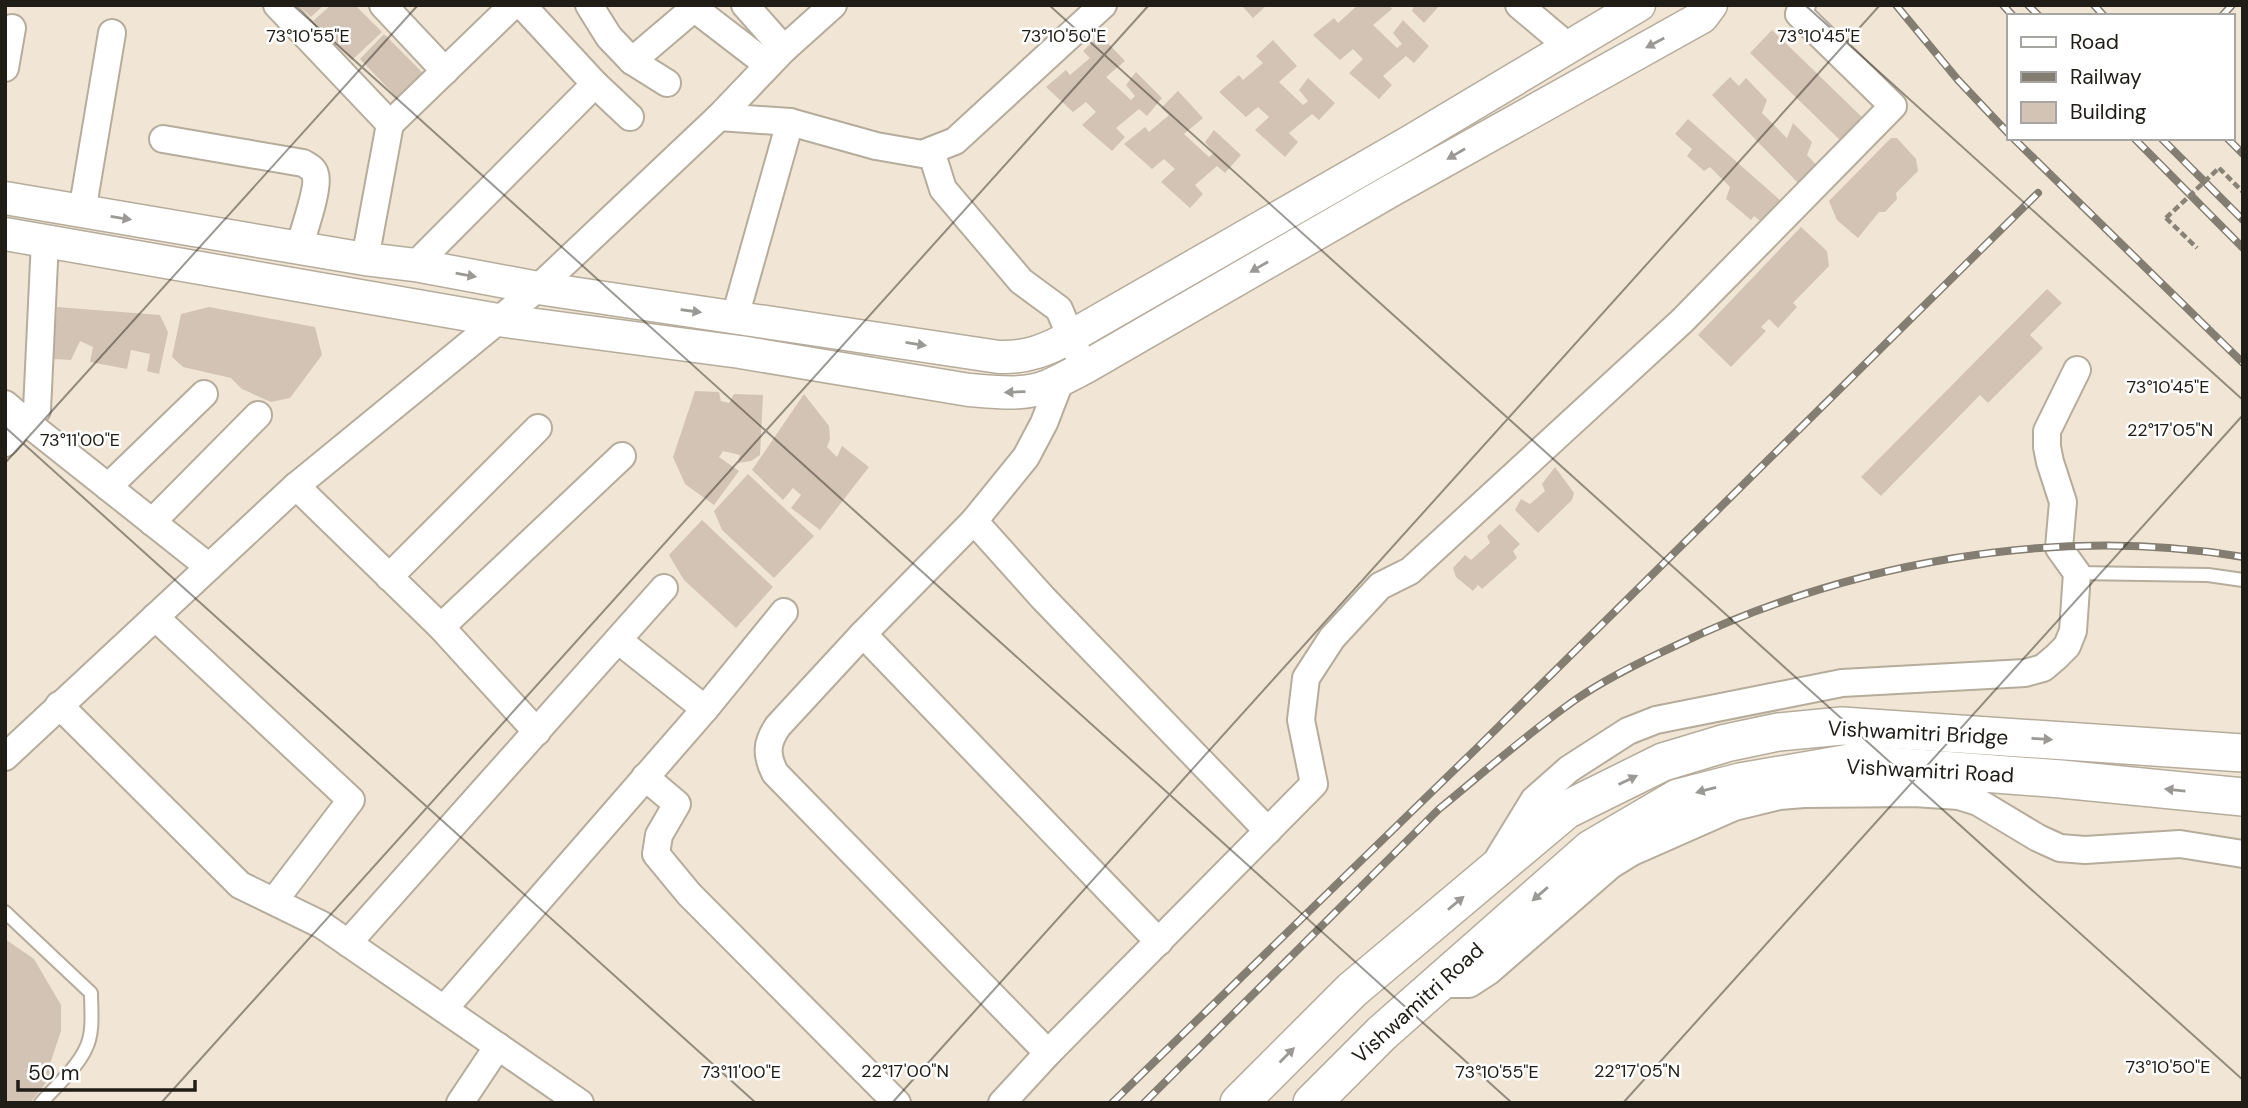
<svg xmlns="http://www.w3.org/2000/svg" width="2248" height="1108" viewBox="0 0 2248 1108" font-family="'DM Sans',sans-serif">
  <style>
    .building { fill: #d3c3b5 }
    .lines { fill: none; stroke-linecap: round; stroke-linejoin: round }
    .service-casing { stroke: #b6ac9c; stroke-width: 16 }
    .minor-casing { stroke: #b6ac9c; stroke-width: 30 }
    .tertiary-casing { stroke: #b6ac9c; stroke-width: 35 }
    .secondary-casing { stroke: #b6ac9c; stroke-width: 40 }
    .path { stroke: #898276; stroke-width: 4.5; stroke-dasharray: 7 3.5; stroke-linecap: butt }
    .service { stroke: #fff; stroke-width: 12 }
    .minor { stroke: #fff; stroke-width: 26 }
    .tertiary { stroke: #fff; stroke-width: 32 }
    .secondary { stroke: #fff; stroke-width: 37 }
    .rail-casing { stroke: #847d71; stroke-width: 8 }
    .rail { stroke: #fff; stroke-width: 5; stroke-dasharray: 16; stroke-linecap: butt }
    .path-bridge { stroke: #898276; stroke-width: 4.5; stroke-dasharray: 7 3.5; stroke-linecap: butt }
    .oneway { fill: #9b9996 }
    .ticks { fill: none; stroke: #201d16; stroke-width: 2; stroke-opacity: 0.45 }
    .labels { text-anchor: middle; stroke-width: 5; stroke-linejoin: round; paint-order: stroke }
    .street-label { font-size: 21px; fill: #201d16; stroke: #fff }
    .ticks-label { font-size: 18px; text-anchor: middle; fill: #201d16; stroke: #fff; stroke-width: 5; stroke-linejoin: round; paint-order: stroke }
  </style>
  <rect width="100%" height="100%" fill="#f1e6d5"/>
  <!-- building -->
  <g class="building">
    <polygon points="298,5 324,5 311,17"/>
    <polygon points="331,5 355,5 382,32 352,60 313,21"/>
    <polygon points="1241,5 1267,5 1253,18"/>
    <polygon points="1358,5 1389,5 1392,9 1373,25 1397,48 1402,44 1393,33 1403,20 1429,46 1414,63 1406,56 1383,76 1392,85 1379,99 1349,73 1363,59 1353,49 1340,60 1313,35 1334,18 1338,23"/>
    <polygon points="1414,5 1440,5 1424,23 1412,11"/>
    <polygon points="1772,30 1866,121 1844,144 1750,53"/>
    <polygon points="384,34 428,78 403,104 360,59"/>
    <polygon points="1100,35 1125,61 1106,77 1131,100 1135,96 1126,85 1136,72 1162,98 1147,116 1139,109 1116,128 1125,137 1112,151 1082,125 1096,112 1086,102 1073,112 1046,87 1066,70 1070,75 1090,58 1083,51"/>
    <polygon points="1273,40 1297,66 1279,82 1303,105 1308,101 1299,90 1308,78 1335,103 1319,120 1312,114 1289,133 1298,142 1285,157 1255,130 1269,117 1258,107 1246,117 1219,92 1239,75 1243,80 1263,63 1256,56"/>
    <polygon points="1730,77 1739,86 1746,78 1767,100 1762,113 1787,138 1793,123 1812,142 1807,155 1822,171 1804,189 1712,95"/>
    <polygon points="1178,91 1203,118 1184,134 1209,157 1214,153 1205,142 1214,130 1241,155 1225,173 1217,166 1195,185 1203,194 1190,208 1161,182 1175,169 1164,159 1152,169 1124,144 1145,127 1149,132 1169,115 1161,108"/>
    <polygon points="1688,119 1781,201 1779,209 1765,225 1754,216 1751,220 1726,199 1730,187 1710,167 1704,171 1687,156 1692,149 1675,134"/>
    <polygon points="1891,138 1897,138 1916,159 1918,171 1896,193 1897,199 1885,212 1879,212 1858,238 1837,220 1829,201"/>
    <polygon points="1801,227 1827,251 1829,266 1793,303 1797,307 1778,328 1769,319 1761,327 1766,331 1731,367 1698,335"/>
    <polygon points="2047,289 2062,303 2030,335 2043,348 1988,403 1980,395 1881,496 1861,477"/>
    <polygon points="57,307 160,315 168,332 159,374 147,371 150,354 131,350 127,369 90,362 93,347 80,341 71,360 53,359"/>
    <polygon points="209,307 315,327 322,355 290,398 271,402 242,389 231,378 183,367 172,357 181,314"/>
    <polygon points="695,391 719,392 721,401 729,403 734,394 763,395 760,455 751,461 738,463 740,455 723,451 719,457 739,471 714,505 685,484 673,457"/>
    <polygon points="804,394 829,426 830,439 827,447 837,457 842,446 869,467 820,530 791,508 801,495 793,488 783,500 752,470"/>
    <polygon points="1555,467 1574,493 1572,500 1538,533 1515,510 1521,499 1530,504 1545,491 1542,484"/>
    <polygon points="748,474 814,536 774,578 722,530 714,511"/>
    <polygon points="702,520 773,587 736,628 684,580 669,555"/>
    <polygon points="1500,524 1520,544 1513,551 1517,558 1482,589 1478,585 1473,591 1456,577 1453,568 1465,555 1471,560 1490,543 1487,536"/>
    <polygon points="5,939 34,959 61,1005 61,1031 49,1067 52,1075 30,1103 5,1103"/>
  </g>
  <g class="lines">
    <defs>
      <g id="service">
        <polyline points="2077,573 2208,575 2243,580"/>
        <path d="M5 912 91 993C91 1010 94 1032 86 1048 77 1068 56 1086 41 1103"/>
      </g>
      <g id="minor">
        <polyline points="277,5 390,124"/>
        <polyline points="383,5 445,71"/>
        <polyline points="589,5 609,37 632,61"/>
        <polyline points="690,5 768,65"/>
        <polyline points="745,5 784,49"/>
        <polyline points="1519,5 1570,48"/>
        <polyline points="5,68 12,28"/>
        <polyline points="667,83 632,61 693,9"/>
        <polyline points="595,84 630,117"/>
        <polyline points="719,117 790,122 876,146 922,154 955,141 1103,5"/>
        <path d="M163 139 303 163C308 166 313 168 315 174 320 186 303 233 299 248"/>
        <polyline points="931,151 943,189 1021,281 1059,309 1084,368"/>
        <polyline points="82,212 112,33"/>
        <polyline points="365,259 390,124 513,5"/>
        <polyline points="415,265 595,84 522,5"/>
        <polyline points="735,317 790,122"/>
        <polyline points="5,404 25,421 37,410 45,240"/>
        <polyline points="5,443 25,421 209,567"/>
        <polyline points="296,486 441,627 622,456"/>
        <polyline points="108,487 204,394"/>
        <polyline points="974,521 1043,598 1268,831"/>
        <polyline points="152,522 258,415"/>
        <polyline points="389,577 538,428"/>
        <polyline points="155,617 351,800 274,901"/>
        <polyline points="441,627 537,732"/>
        <polyline points="863,634 1159,942"/>
        <polyline points="618,640 705,709"/>
        <polyline points="59,705 240,885 322,925 580,1103"/>
        <polyline points="5,757 296,486 538,288 719,117 784,49 833,5"/>
        <polyline points="645,777 677,804 659,835 656,854 689,894 897,1103"/>
        <polyline points="1499,857 1534,800 1569,769 1628,731 1656,720 1842,683 2025,673 2043,668 2056,657 2067,646 2073,631 2077,573 2059,548 2063,502 2050,462 2047,447 2047,431 2077,370"/>
        <polyline points="348,943 664,588"/>
        <polyline points="1438,984 1469,984 1489,971 1611,865 1632,852 1734,807 1779,796 1804,794 1914,793 1959,796 1978,802 2038,838 2060,848 2085,850 2180,844 2243,854"/>
        <polyline points="444,1009 705,709 784,612"/>
        <path d="M1048 1053 775 773C766 755 766 743 778 726L863 634 974 521 1026 457 1044 423 1061 379"/>
        <polyline points="460,1103 498,1046"/>
        <polyline points="1002,1103 1048,1053 1314,784 1301,720 1306,678 1332,638 1380,586 1410,571 1682,321 1893,106 1799,14 1802,5"/>
      </g>
      <g id="tertiary">
        <path d="M5 198 365 259 415 265 538 288 999 357C1026 358 1047 350 1070 337L1408 143 1639 5"/>
        <path d="M5 234 498 320 740 352 969 390C995 392 1024 396 1048 386 1060 381 1072 374 1084 368L1392 190 1702 17 1711 5"/>
      </g>
      <g id="secondary">
        <polyline points="1239,1103 1352,990 1566,810 1663,762 1726,743 1778,732 1842,726 2243,753"/>
        <polyline points="1312,1103 1382,1033 1591,849 1678,798 1740,782 1850,763 2061,779 2243,797"/>
      </g>
    </defs>
    <!-- service casing -->
    <use href="#service" class="service-casing"/>
    <!-- minor casing -->
    <use href="#minor" class="minor-casing"/>
    <!-- tertiary casing -->
    <use href="#tertiary" class="tertiary-casing"/>
    <!-- secondary casing -->
    <use href="#secondary" class="secondary-casing"/>
    <!-- path -->
    <g class="path">
      <polyline points="2219,168 2243,192"/>
      <polyline points="2166,218 2197,248"/>
    </g>
    <!-- service -->
    <use href="#service" class="service"/>
    <!-- minor -->
    <use href="#minor" class="minor"/>
    <!-- tertiary -->
    <use href="#tertiary" class="tertiary"/>
    <!-- secondary -->
    <use href="#secondary" class="secondary"/>
    <defs>
      <g id="rail">
        <polyline points="1896,5 1958,80 2008,133"/>
        <polyline points="2003,5 2013,16"/>
        <polyline points="2028,5 2039,16"/>
        <polyline points="2094,5 2104,16"/>
        <polyline points="2222,16 2232,5"/>
        <polyline points="2013,138 2243,363"/>
        <polyline points="2134,138 2243,248"/>
        <polyline points="2161,138 2243,220"/>
        <polyline points="2227,138 2243,154"/>
        <polyline points="1112,1103 1480,745 2038,193"/>
        <path d="M1144 1103 1439 809C1484 772 1527 734 1575 700 1607 678 1642 661 1677 645 1848 563 2054 525 2243 557"/>
      </g>
    </defs>
    <!-- rail casing -->
    <use href="#rail" class="rail-casing"/>
    <!-- rail -->
    <use href="#rail" class="rail"/>
    <!-- path-bridge -->
    <polyline class="path-bridge" points="2166,218 2219,168"/>
  </g>
  <!-- one-way arrows -->
  <defs><path id="oneway-solid" d="M-6-.8H1V-3.2L6.5 0L1 3.2V.8H-6Z" transform="scale(1.75)"/></defs>
  <g class="oneway">
    <use href="#oneway-solid" transform="translate(1655 43) rotate(152)"/>
    <use href="#oneway-solid" transform="translate(1456 154) rotate(150)"/>
    <use href="#oneway-solid" transform="translate(121 218) rotate(9)"/>
    <use href="#oneway-solid" transform="translate(1259 267) rotate(150)"/>
    <use href="#oneway-solid" transform="translate(466 275) rotate(10)"/>
    <use href="#oneway-solid" transform="translate(691 311) rotate(8)"/>
    <use href="#oneway-solid" transform="translate(916 344) rotate(9)"/>
    <use href="#oneway-solid" transform="translate(1015 392) rotate(178)"/>
    <use href="#oneway-solid" transform="translate(2042 739) rotate(4)"/>
    <use href="#oneway-solid" transform="translate(1628 780) rotate(-26)"/>
    <use href="#oneway-solid" transform="translate(1706 790) rotate(165)"/>
    <use href="#oneway-solid" transform="translate(2175 790) rotate(-174)"/>
    <use href="#oneway-solid" transform="translate(1540 894) rotate(139)"/>
    <use href="#oneway-solid" transform="translate(1456 903) rotate(-40)"/>
    <use href="#oneway-solid" transform="translate(1287 1055) rotate(-45)"/>
  </g>
  <!-- ticks -->
  <path class="ticks" d="M293 5 1512 1103M1049 5 2243 1080M1805 5 2243 400M5 427 756 1103M5 463 418 5M161 1103 1149 5M892 1103 1880 5M1623 1103 2243 415"/>
  <g class="labels">
    <!-- street labels -->
    <g class="street-label">
      <text transform="translate(1918 733) rotate(3)" y="7">Vishwamitri Bridge</text>
      <text transform="translate(1930 771) rotate(3)" y="7">Vishwamitri Road</text>
      <text transform="translate(1418 1003) rotate(-42)" y="7">Vishwamitri Road</text>
    </g>
  </g>
  <g class="ticks-label">
    <text x="308" y="42">73°10'55"E</text>
    <text x="1064" y="42">73°10'50"E</text>
    <text x="1819" y="42">73°10'45"E</text>
    <text x="2168" y="393">73°10'45"E</text>
    <text x="2170" y="436">22°17'05"N</text>
    <text x="80" y="446">73°11'00"E</text>
    <text x="2168" y="1073">73°10'50"E</text>
    <text x="905" y="1077">22°17'00"N</text>
    <text x="1637" y="1077">22°17'05"N</text>
    <text x="741" y="1078">73°11'00"E</text>
    <text x="1497" y="1078">73°10'55"E</text>
  </g>
  <!-- border -->
  <rect width="2248" height="1108" fill="none" stroke="#201d16" stroke-width="14"/>
  <!-- legend -->
  <rect x="2007" y="14" width="228" height="126" fill="#ffffff" stroke="#a6a5a2" stroke-width="2"/>
  <rect x="2021" y="37" width="35" height="10" fill="#ffffff" stroke="#a6a5a2" stroke-width="2"/>
  <text x="2070" y="49" font-size="21" fill="#201d16">Road</text>
  <rect x="2021" y="72" width="35" height="10" fill="#847d71" stroke="#a6a5a2" stroke-width="2"/>
  <text x="2070" y="84" font-size="21" fill="#201d16">Railway</text>
  <rect x="2021" y="102" width="35" height="21" fill="#d3c3b5" stroke="#a6a5a2" stroke-width="2"/>
  <text x="2070" y="119" font-size="21" fill="#201d16">Building</text>
  <!-- scale -->
  <path d="M18 1080v10h177v-10" fill="none" stroke="#201d16" stroke-width="3.5"/>
  <text x="28" y="1080" font-size="21" fill="#201d16" stroke="#ffffff" stroke-width="5" paint-order="stroke">50 m</text>
</svg>
